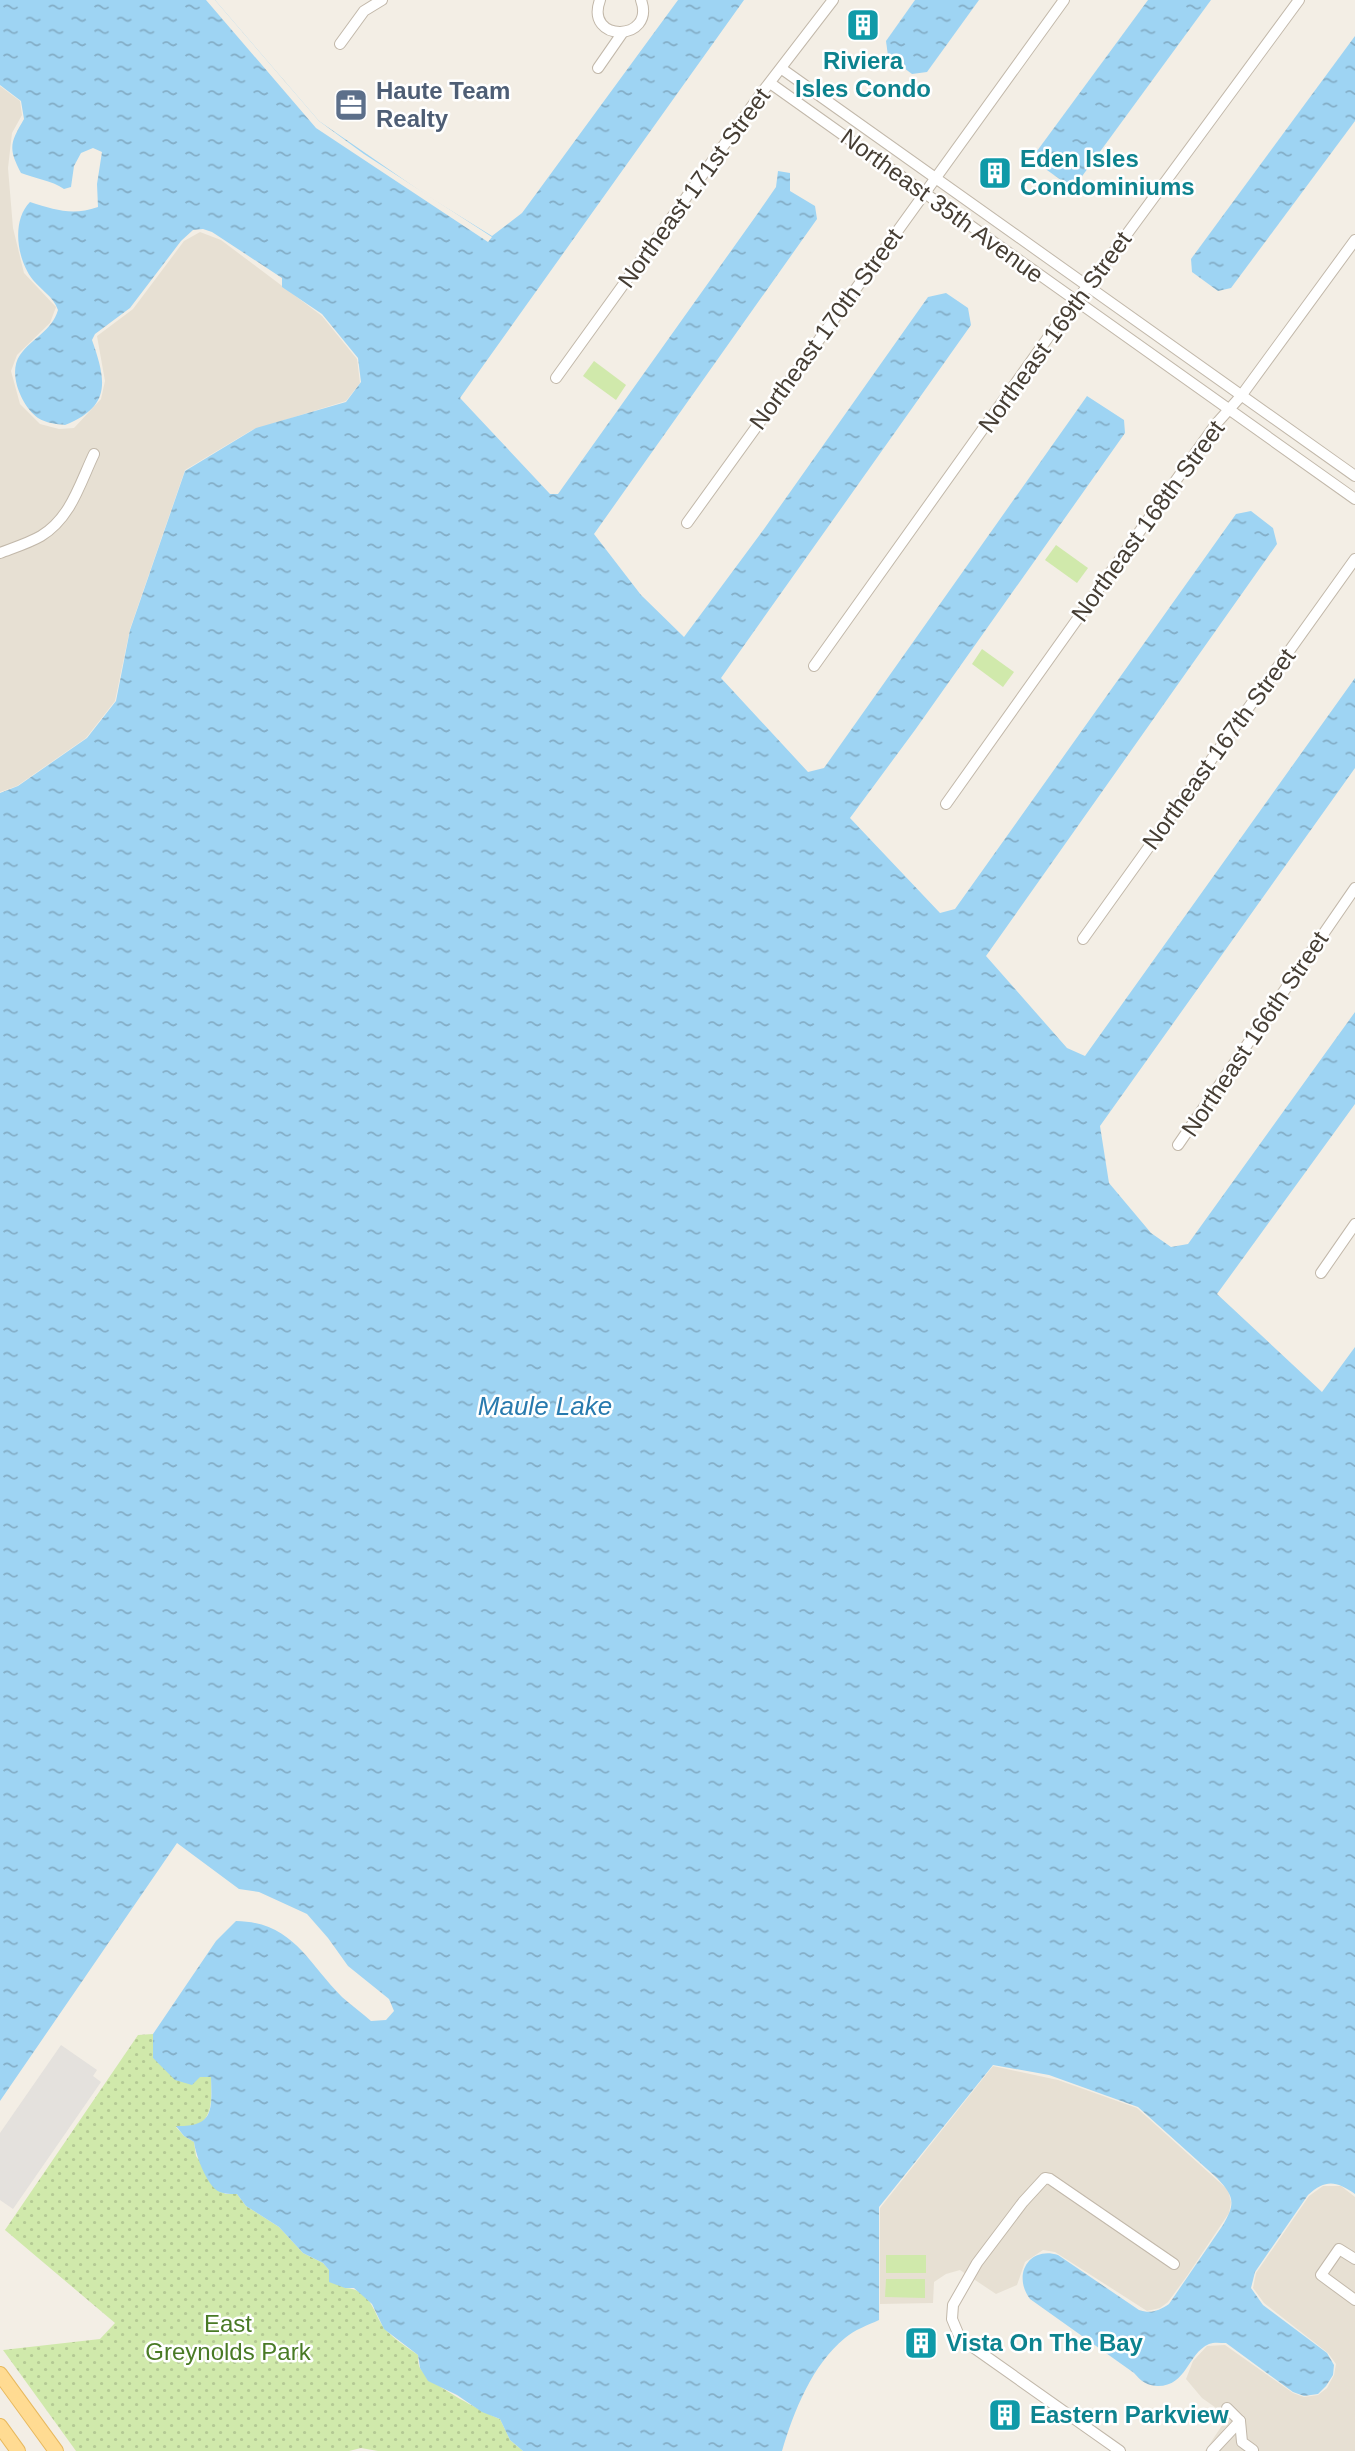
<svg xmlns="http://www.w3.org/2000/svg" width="1355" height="2451" viewBox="0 0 1355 2451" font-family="Helvetica,sans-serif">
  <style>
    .residential { fill: #e7e0d3 }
    .green { fill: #d0e9ab }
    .park { fill: url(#park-dots) }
    .parking { fill: #e4e1dd }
    .water { fill: url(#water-ripples) }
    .pier { fill: #f3eee5 }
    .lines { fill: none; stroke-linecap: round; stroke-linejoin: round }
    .minor-casing { stroke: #c2b8aa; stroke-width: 12 }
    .major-casing { stroke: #e8b95e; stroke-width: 16 }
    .minor { stroke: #fff; stroke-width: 10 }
    .major { stroke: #ffdb92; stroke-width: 14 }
    .labels { text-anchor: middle; stroke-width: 5; stroke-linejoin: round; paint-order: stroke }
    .culture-label { font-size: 24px; font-weight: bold; fill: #0d838f; stroke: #fff; text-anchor: start }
    .service-label { font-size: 24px; font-weight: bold; fill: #4e5e75; stroke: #fff; text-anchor: start }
    .street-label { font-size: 24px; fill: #463e34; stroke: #fff }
    .park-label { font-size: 24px; fill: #497a25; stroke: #fff }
    .water-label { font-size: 26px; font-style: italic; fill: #287aae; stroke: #fff }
  </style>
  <defs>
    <pattern id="park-dots" width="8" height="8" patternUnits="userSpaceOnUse" patternTransform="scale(1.75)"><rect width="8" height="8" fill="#d0e9ab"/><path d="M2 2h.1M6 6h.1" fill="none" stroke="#b4c994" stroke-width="1.8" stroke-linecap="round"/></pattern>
    <pattern id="water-ripples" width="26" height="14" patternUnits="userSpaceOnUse" patternTransform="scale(1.75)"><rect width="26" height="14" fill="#9ed4f3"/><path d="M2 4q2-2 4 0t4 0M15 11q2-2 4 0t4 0" fill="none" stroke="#83adc6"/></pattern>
  </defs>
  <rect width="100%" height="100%" fill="#f3eee5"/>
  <!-- residential -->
  <g class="residential">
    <polygon points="0,86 20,101 22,115 12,133 8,168 13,228 24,273 56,307 50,323 17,355 11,371 20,404 40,424 59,429 74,428 101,399 105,381 97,336 133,309 184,241 200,232 221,240 322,316 357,359 360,383 346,401 252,430 185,470 130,629 115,701 86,738 17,786 0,792"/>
    <polygon points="993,2066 1058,2080 1137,2108 1228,2190 1231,2202 1229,2213 1187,2276 1168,2302 1160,2308 1147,2311 1055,2252 1043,2250 1025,2262 1017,2285 996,2294 960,2270 946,2274 934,2282 933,2303 880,2304 880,2208"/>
    <polygon points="1323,2186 1341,2186 1355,2197 1355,2451 1205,2451 1225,2421 1219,2410 1202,2398 1186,2379 1193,2361 1207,2346 1225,2345 1293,2393 1304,2397 1318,2395 1327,2388 1334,2375 1336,2364 1328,2353 1264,2303 1253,2288 1256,2273 1309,2196"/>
  </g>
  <!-- green -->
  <g class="green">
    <polygon points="594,361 626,385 616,400 583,376"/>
    <polygon points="1056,545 1088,568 1077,583 1045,560"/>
    <polygon points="982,649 1014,672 1003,687 972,664"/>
    <rect x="886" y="2255" width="40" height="18"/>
    <polygon points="886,2279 925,2279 925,2298 885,2297"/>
  </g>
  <!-- park -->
  <path class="park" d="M153 2034V2058L200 2077H211C211 2094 215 2121 193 2126 188 2128 181 2126 176 2127L184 2136 194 2142 196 2156 225 2194H237L246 2206 279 2227 303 2253 323 2263 345 2288C373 2289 373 2316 386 2330 395 2340 407 2347 418 2355 418 2359 418 2363 419 2366 426 2383 483 2412 500 2419L510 2440 523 2451H378L361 2448 349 2451H76L3 2350 100 2339 115 2323 5 2230 138 2035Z"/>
  <!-- parking -->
  <polygon class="parking" points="61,2045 97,2070 93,2076 101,2082 13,2209 0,2200 0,2133"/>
  <!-- water -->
  <g class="water">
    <path d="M0 0H215L319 121 426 195 492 236 522 213 678 0H744L460 398 550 494H558L758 213 776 187 778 171 790 173V191L815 206 817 219 594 534 641 595 684 637 764 529 928 297 946 293 968 308 971 325 721 678 808 772 824 768 1087 396 1124 420 1125 433 915 730 850 818 940 913 955 909 1236 514 1251 511 1273 528 1277 544 986 956 1067 1048 1085 1056 1355 678V768L1100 1126 1109 1183 1151 1233 1171 1247 1188 1244 1355 1012V1104L1217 1294 1322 1392 1355 1347V2194C1336 2181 1326 2179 1308 2195L1255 2272 1251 2288 1263 2305 1327 2353 1334 2365 1333 2375 1326 2386 1318 2394 1304 2396 1293 2392 1226 2343C1220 2343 1214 2342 1209 2344 1187 2354 1187 2386 1158 2386 1147 2386 1141 2381 1134 2373L1030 2299C1012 2275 1029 2246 1058 2255L1139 2310C1150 2314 1159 2311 1169 2304L1223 2225C1236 2203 1234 2196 1217 2178L1138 2107 1049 2075 993 2065 879 2207V2320C868 2325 854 2330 845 2338 812 2365 794 2411 782 2451H523L510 2440 500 2419 482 2412 457 2395 428 2381 420 2368 418 2355 384 2329 372 2304 354 2288H345L329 2282V2270L323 2263 303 2253 279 2227 246 2206 237 2194C229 2194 221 2194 215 2189 205 2179 196 2156 194 2142L184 2136 176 2126C214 2127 212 2110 211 2077H200L192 2085 175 2080 153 2058V2034L216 1941 236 1921C293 1922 307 1962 342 1997 351 2005 362 2013 371 2021L386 2020 394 2011 389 1999 348 1966 328 1938 307 1914 259 1892 239 1889 177 1843 0 2101V793L18 786 87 738 116 701 130 630 185 471 256 428 346 402 361 382 358 358 322 314 282 287V278L212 232 203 229 193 230 181 241 130 308 95 334 92 340C106 380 112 406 65 425 56 424 46 423 38 418 22 407 7 373 20 355 32 338 52 331 58 310 53 296 42 291 33 280 17 260 11 221 30 202 56 210 72 216 98 207L97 184 102 152 93 148 81 153 74 166 71 187 64 189C53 181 34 178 21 173 8 148 10 143 24 119L21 101 0 85Z"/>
    <polygon points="915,0 979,0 927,72 912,74 888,56 886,41"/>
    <polygon points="1148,0 1211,0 1080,179 1065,183 1040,165 1037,151"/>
    <polygon points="1355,36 1355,121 1231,288 1218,291 1192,272 1191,259"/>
  </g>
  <!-- pier -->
  <polygon class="pier" points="206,0 215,0 319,121 364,154 492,237 488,242 316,128"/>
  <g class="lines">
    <defs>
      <g id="minor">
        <path d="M600 0C584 43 656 42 641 0"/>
        <polyline points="340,44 364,11 382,0"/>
        <polyline points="598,68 623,32"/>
        <polyline points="782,69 1355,476"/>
        <polyline points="770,83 1355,499"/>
        <polyline points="556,378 760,95 833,0"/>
        <polyline points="687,523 1064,0"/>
        <path d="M0 553C13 548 29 543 41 536 71 518 80 483 94 454"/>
        <polyline points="814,666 1062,318 1099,272 1299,0"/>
        <polyline points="946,804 1216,424 1241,396 1355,240"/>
        <polyline points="1083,939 1355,559"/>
        <polyline points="1178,1145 1355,888"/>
        <polyline points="1321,1273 1355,1224"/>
        <polyline points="1355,2259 1339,2249 1321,2275 1355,2300"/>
        <polyline points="1227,2408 1240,2421 1242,2442 1253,2450"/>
        <polyline points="1120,2451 960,2338 952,2319 953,2305 977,2263 1023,2202 1045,2178 1050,2179 1174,2264"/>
        <polyline points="1212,2451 1240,2421"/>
      </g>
      <g id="major">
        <polyline points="0,2374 56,2451"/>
        <polyline points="0,2426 18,2451"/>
      </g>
    </defs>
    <!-- minor casing -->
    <use href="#minor" class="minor-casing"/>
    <!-- major casing -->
    <use href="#major" class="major-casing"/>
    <!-- minor -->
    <use href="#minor" class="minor"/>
    <!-- major -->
    <use href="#major" class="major"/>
  </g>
  <!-- icons -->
  <defs>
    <symbol id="building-square" viewBox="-11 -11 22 22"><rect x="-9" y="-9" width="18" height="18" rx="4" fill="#0f9aa8" stroke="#fff"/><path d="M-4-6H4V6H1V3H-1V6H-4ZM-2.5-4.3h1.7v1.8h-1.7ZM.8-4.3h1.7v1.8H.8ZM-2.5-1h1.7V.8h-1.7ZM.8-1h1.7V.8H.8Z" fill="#fff"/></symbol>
    <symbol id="office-square" viewBox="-11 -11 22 22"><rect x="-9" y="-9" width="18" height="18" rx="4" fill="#5c6f8a" stroke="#fff"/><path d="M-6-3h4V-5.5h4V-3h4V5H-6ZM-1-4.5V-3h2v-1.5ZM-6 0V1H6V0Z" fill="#fff"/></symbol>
  </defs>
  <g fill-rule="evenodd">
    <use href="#building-square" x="844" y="6" width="38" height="38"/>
    <use href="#office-square" x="332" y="86" width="38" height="38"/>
    <use href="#building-square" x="976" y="154" width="38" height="38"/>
    <use href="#building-square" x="902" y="2324" width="38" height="38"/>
    <use href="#building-square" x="986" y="2396" width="38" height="38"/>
  </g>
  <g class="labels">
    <!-- culture labels -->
    <g class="culture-label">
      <text x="863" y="69" text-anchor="middle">Riviera<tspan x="863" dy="28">Isles Condo</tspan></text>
      <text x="1020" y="167">Eden Isles<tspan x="1020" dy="28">Condominiums</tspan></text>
      <text x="946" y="2351">Vista On The Bay</text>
      <text x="1030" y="2423">Eastern Parkview</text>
    </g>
    <!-- service labels -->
    <g class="service-label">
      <text x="376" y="99">Haute Team<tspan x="376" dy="28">Realty</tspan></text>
    </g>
    <!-- street labels -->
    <g class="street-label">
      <text transform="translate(694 188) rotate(-54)" y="8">Northeast 171st Street</text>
      <text transform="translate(942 206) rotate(36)" y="8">Northeast 35th Avenue</text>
      <text transform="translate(826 329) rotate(-54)" y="8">Northeast 170th Street</text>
      <text transform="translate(1055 332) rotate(-54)" y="8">Northeast 169th Street</text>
      <text transform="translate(1148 521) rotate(-54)" y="8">Northeast 168th Street</text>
      <text transform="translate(1219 749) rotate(-54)" y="8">Northeast 167th Street</text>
      <text transform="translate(1255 1034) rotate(-56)" y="8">Northeast 166th Street</text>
    </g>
    <!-- park labels -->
    <g class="park-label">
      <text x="228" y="2332">East<tspan x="228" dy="28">Greynolds Park</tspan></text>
    </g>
    <!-- water labels -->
    <g class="water-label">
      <text x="545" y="1415">Maule Lake</text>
    </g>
  </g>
</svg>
